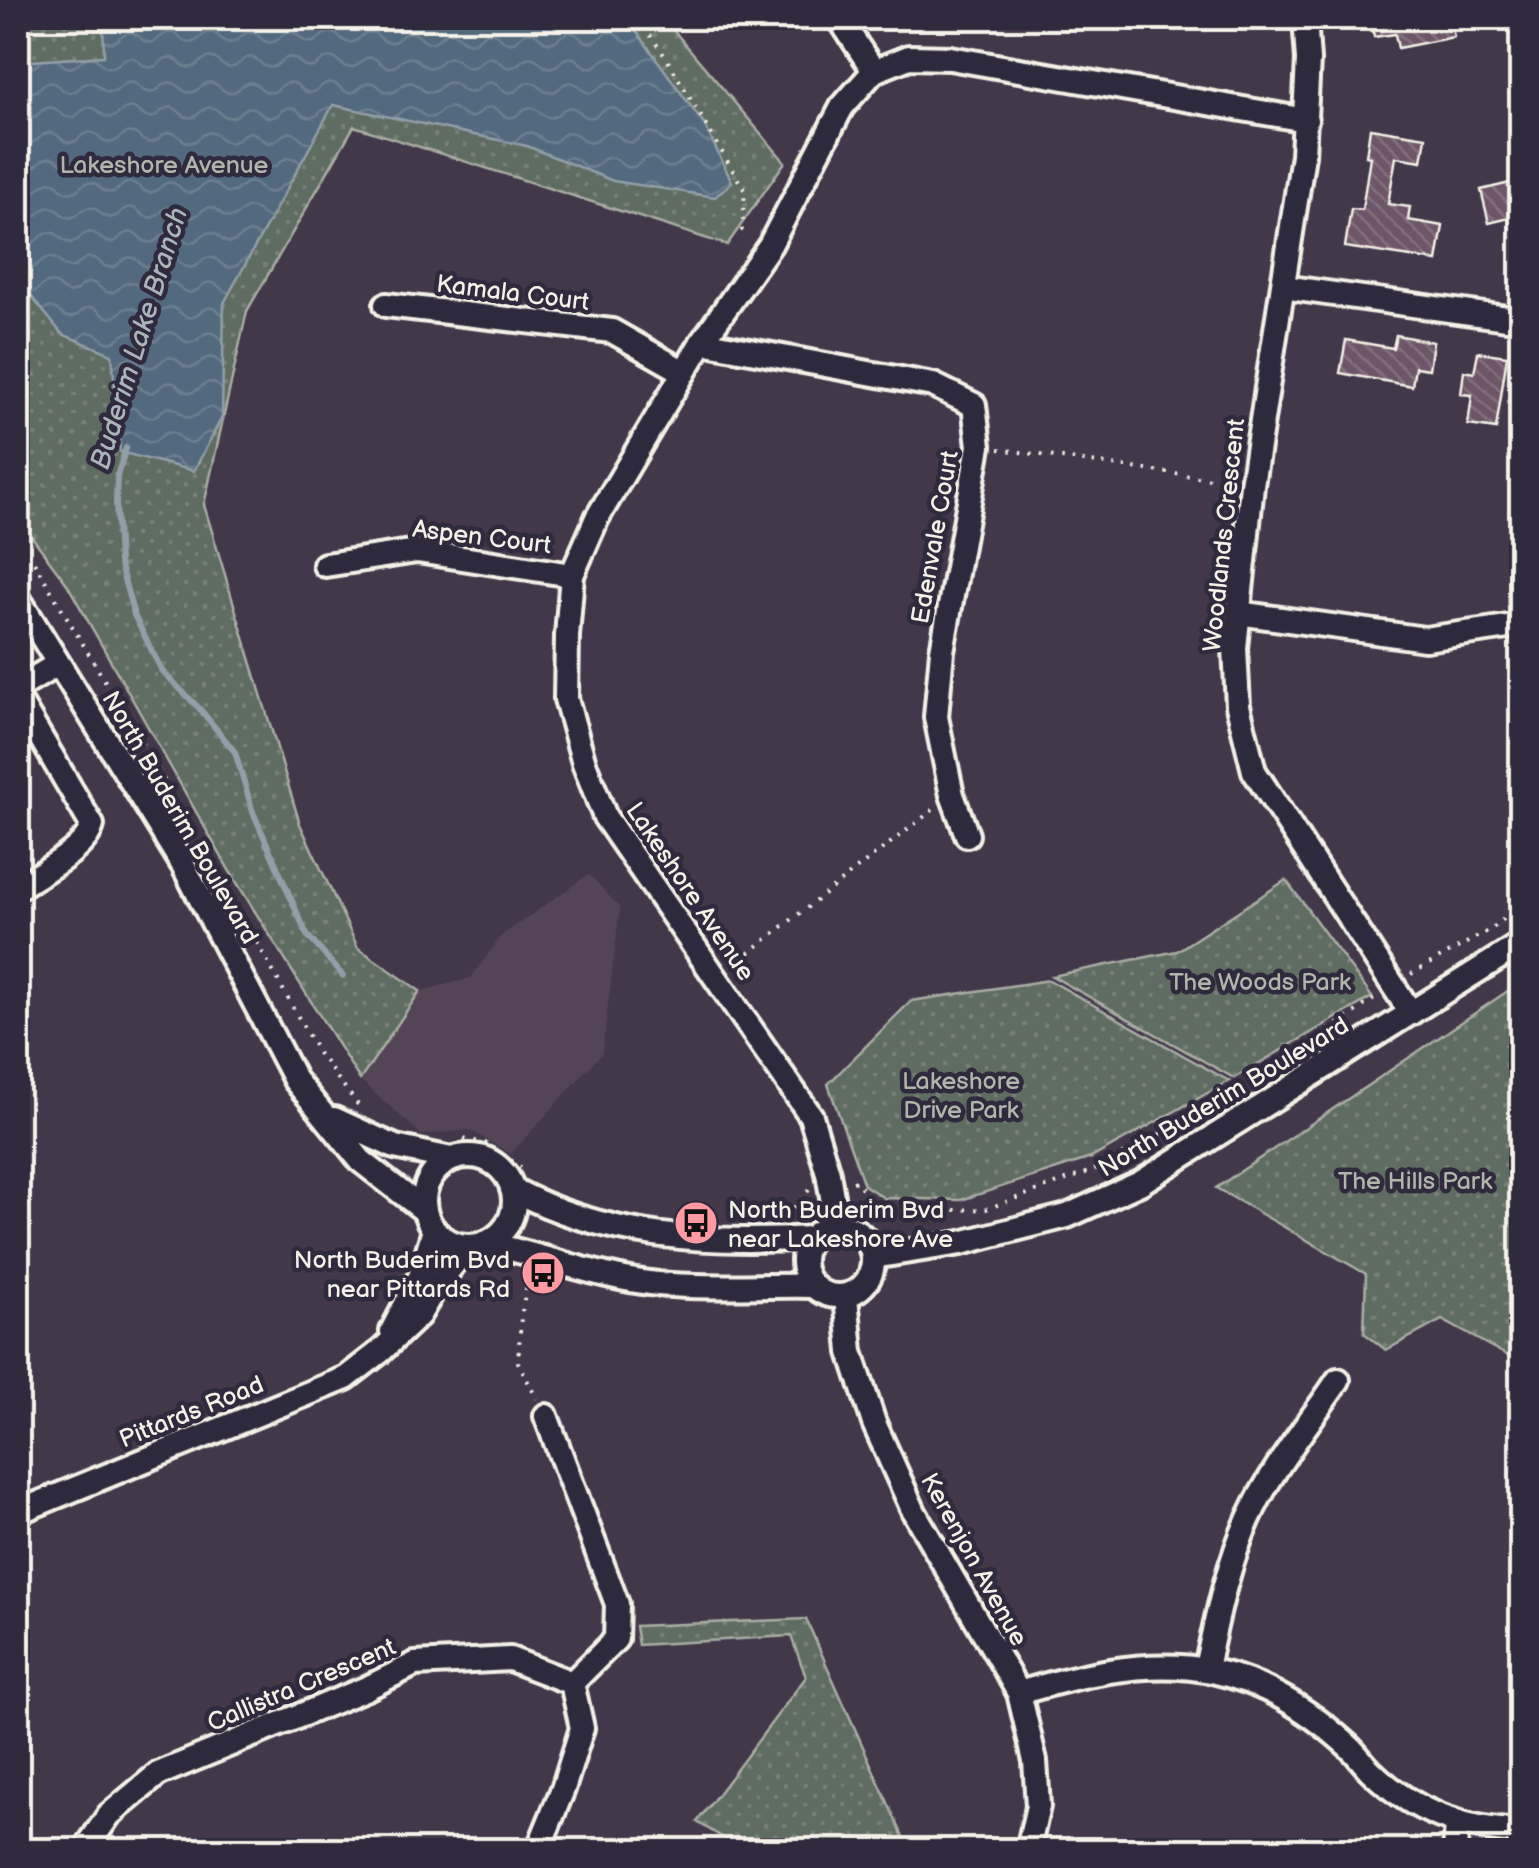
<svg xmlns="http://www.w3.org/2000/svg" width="1539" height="1868" viewBox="0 0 1539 1868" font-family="'Balsamiq Sans',sans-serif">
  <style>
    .built { fill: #524556 }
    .park { fill: url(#park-dots); stroke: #aaaea5; stroke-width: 2.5 }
    .water { fill: url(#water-waves); stroke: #939fa8; stroke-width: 2.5 }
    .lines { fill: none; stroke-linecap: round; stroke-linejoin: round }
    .stream { stroke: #939fa8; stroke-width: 6 }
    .building { fill: url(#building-back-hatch); stroke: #f4f1e8; stroke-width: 2.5 }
    .minor-casing { stroke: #f4f1e8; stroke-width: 30 }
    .path { stroke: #f4f1e8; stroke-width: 4; stroke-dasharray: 2.5 8; stroke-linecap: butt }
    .minor { stroke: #2f2a3d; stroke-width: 22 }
    .labels { text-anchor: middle; stroke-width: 9; stroke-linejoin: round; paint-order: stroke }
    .park-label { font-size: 25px; fill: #b1b5ac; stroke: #2f2a3d }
    .street-label { font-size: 25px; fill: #f4f1e8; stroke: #2f2a3d }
    .poi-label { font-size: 25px; fill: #f4f1e8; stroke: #2f2a3d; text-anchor: start }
    .water-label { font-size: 28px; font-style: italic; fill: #abb4b8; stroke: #2f2a3d }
  </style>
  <defs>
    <pattern id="park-dots" width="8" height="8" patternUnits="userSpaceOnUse" patternTransform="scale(2.5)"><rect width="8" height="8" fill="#5f6c62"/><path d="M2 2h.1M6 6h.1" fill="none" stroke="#778178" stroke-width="1.8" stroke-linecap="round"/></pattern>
    <pattern id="water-waves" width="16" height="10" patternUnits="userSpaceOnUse" patternTransform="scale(2.5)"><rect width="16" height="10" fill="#52697d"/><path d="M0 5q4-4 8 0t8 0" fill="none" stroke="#6c7f8f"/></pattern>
    <pattern id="building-back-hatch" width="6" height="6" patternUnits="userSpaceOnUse" patternTransform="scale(2.5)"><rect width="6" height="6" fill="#6e5769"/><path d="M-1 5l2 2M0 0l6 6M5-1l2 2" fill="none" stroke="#83707e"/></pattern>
  </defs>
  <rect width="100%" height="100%" fill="#42384a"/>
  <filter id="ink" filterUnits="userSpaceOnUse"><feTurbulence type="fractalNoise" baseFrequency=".01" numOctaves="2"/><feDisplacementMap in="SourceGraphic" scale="20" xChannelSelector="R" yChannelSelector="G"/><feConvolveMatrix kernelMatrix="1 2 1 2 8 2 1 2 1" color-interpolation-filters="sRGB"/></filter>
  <g filter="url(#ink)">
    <!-- built -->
    <polygon class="built" points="589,874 620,908 602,1053 511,1154 469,1130 422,1135 360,1080 420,991 471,978 501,936"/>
    <!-- park -->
    <g class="park">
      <polygon points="18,18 663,18 785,162 727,245 354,126 247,311 204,505 300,824 358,948 420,991 360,1080 229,870 67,584 18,518"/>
      <polygon points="1286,880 1372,997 1234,1078 1052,976 1177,951"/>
      <polygon points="1049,980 1229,1081 1091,1158 961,1200 884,1198 864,1185 828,1084 911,1001"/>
      <polygon points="1521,982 1521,1363 1442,1320 1386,1350 1364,1333 1366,1274 1216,1188"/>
      <polygon points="806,1619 909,1850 743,1850 697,1822 806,1677 791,1636 638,1645 635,1626"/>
    </g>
    <!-- water -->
    <polygon class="water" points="103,18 627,18 705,126 732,182 715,197 613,181 527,146 333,105 224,303 222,417 194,471 120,452 112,354 62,334 18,280 18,62 104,56"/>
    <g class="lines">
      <!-- stream -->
      <polyline class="stream" points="126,448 117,476 116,504 119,562 134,615 162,671 199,708 235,752 253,812 307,935 343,976"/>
    </g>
    <!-- building -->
    <g class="building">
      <polygon points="1371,18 1450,18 1454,37 1398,48 1395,34 1374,37"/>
      <polygon points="1370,128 1426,137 1422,161 1396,157 1388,204 1410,207 1408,220 1443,226 1437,261 1345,247 1351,209 1362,210 1370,157 1366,156"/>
      <polygon points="1522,180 1522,215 1489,223 1481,190"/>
      <polygon points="1396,335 1433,342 1429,369 1415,367 1412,386 1340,373 1346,340 1393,348"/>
      <polygon points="1478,352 1507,356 1496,429 1468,425 1472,395 1461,394 1464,371 1474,373"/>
    </g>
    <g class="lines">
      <defs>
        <g id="minor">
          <polyline points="839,18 874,71"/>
          <polyline points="1305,18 1308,60 1303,155 1252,485 1235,648 1238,706 1254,771 1411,1013"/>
          <polyline points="1283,287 1507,318 1522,315"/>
          <polyline points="386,305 612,331 684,372"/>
          <polyline points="702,342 933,385 974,405 979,446 942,651 936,717 952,795 967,835"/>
          <polyline points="325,565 417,551 572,575"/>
          <polyline points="18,598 183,865 295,1080 361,1161 425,1211"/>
          <polyline points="1238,613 1425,639 1522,625"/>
          <polyline points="18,688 58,664"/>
          <path d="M18 699 92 825C87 849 38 874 18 888"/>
          <polyline points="334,1119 395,1147 451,1159"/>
          <circle cx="469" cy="1201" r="45"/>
          <path d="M512 1189C605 1239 709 1244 812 1238"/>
          <polyline points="837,1226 828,1173 811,1116 605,817 584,763 566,699 567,636 572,575 597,518 702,342 770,245 842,107 874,71 909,57 950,58 1306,120"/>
          <circle cx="838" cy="1261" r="35"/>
          <path d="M485 1243C543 1255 599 1278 658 1284 709 1289 762 1285 813 1286"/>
          <polyline points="873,1257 961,1243 1067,1216 1140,1183 1522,943"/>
          <polyline points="846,1296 851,1352 874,1423 914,1512 1019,1693 1035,1761 1038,1806 1028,1850"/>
          <polyline points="392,1331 420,1277 434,1230"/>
          <polyline points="18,1512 346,1378 381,1351 419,1315 436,1286 468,1246"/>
          <path d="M1206 1668C1217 1617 1227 1566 1249 1518 1271 1469 1308 1425 1338 1380"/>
          <path d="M1019 1693C1148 1654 1238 1648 1345 1743 1355 1751 1362 1762 1371 1771 1414 1813 1462 1829 1522 1832"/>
          <polyline points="85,1850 109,1815 158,1774 367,1688 415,1664 510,1659 572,1683"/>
          <polyline points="538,1850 563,1789 582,1728 572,1683 616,1639 617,1604 546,1416"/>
          <polyline points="1455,1850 1457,1825"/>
        </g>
      </defs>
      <!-- minor casing -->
      <use href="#minor" class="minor-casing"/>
      <!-- path -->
      <g class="path">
        <polyline points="638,18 667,59 745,191 742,230 749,233"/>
        <polyline points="999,449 1232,482"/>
        <polyline points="18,535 215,866 318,1053 359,1106"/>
        <polyline points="732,966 934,809"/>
        <polyline points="1411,974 1493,928 1522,903"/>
        <polyline points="464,1139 485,1143 521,1167"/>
        <polyline points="853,1182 857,1181 874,1207 921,1211 986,1209 1094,1170 1241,1090 1374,999"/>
        <polyline points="787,1216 809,1190"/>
        <polyline points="528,1278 521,1317 518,1362 537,1399"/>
      </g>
      <!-- minor -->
      <use href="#minor" class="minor"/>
    </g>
  </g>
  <!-- icons -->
  <defs>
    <symbol id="bus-disc" viewBox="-11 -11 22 22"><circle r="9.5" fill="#ff9aa2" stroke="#2f2a3d"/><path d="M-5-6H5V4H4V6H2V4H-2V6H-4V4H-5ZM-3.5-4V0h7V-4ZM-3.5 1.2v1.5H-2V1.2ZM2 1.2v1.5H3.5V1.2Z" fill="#111"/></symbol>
  </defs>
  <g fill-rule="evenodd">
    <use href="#bus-disc" x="671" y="1198" width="50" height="50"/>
    <use href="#bus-disc" x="518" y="1248" width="50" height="50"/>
  </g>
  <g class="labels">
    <!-- park labels -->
    <g class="park-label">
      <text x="164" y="173">Lakeshore Avenue</text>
      <text x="1260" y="990">The Woods Park</text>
      <text x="961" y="1089">Lakeshore<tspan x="961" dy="29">Drive Park</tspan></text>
      <text x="1415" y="1189">The Hills Park</text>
    </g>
    <!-- street labels -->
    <g class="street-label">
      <text transform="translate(513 292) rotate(7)" y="9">Kamala Court</text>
      <text transform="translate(1223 535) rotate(-84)" y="9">Woodlands Crescent</text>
      <text transform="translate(482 536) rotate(7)" y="9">Aspen Court</text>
      <text transform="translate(934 537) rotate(-80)" y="9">Edenvale Court</text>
      <text transform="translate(181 817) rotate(60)" y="9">North Buderim Boulevard</text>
      <text transform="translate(691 891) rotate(56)" y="9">Lakeshore Avenue</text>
      <text transform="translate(1223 1096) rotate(-31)" y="9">North Buderim Boulevard</text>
      <text transform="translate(191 1411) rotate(-22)" y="9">Pittards Road</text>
      <text transform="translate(975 1559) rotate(61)" y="9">Kerenjon Avenue</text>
      <text transform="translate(301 1684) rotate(-23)" y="9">Callistra Crescent</text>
    </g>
    <!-- poi labels -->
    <g class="poi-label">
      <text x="728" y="1218">North Buderim Bvd<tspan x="728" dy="29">near Lakeshore Ave</tspan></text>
      <text x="510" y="1268" text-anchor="end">North Buderim Bvd<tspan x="510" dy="29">near Pittards Rd</tspan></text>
    </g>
    <!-- water labels -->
    <g class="water-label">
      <text transform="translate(138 338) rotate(-73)" y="10">Buderim Lake Branch</text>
    </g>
  </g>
  <!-- margin -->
  <rect width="1539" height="1868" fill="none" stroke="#2f2a3d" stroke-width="60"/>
  <rect x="30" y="30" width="1479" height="1808" fill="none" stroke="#f4f1e8" stroke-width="4" filter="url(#ink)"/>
</svg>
